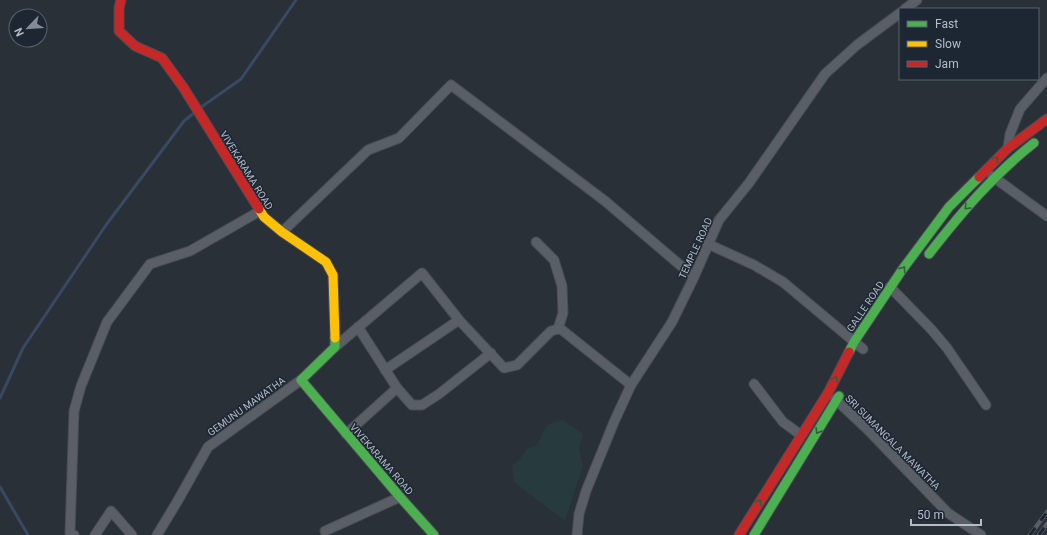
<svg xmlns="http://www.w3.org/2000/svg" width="1047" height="535" viewBox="0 0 1047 535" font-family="Roboto,sans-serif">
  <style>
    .green { fill: #273a3e }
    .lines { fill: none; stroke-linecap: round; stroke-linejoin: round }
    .stream { stroke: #384963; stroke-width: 3 }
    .street-casing { stroke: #484c53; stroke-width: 11 }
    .fast-casing { stroke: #484c53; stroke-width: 11 }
    .slow-casing { stroke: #484c53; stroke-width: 11 }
    .jam-casing { stroke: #484c53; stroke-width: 11 }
    .street { stroke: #5a5e66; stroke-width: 9 }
    .fast { stroke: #4caf50; stroke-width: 9 }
    .slow { stroke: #ffc107; stroke-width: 9 }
    .jam { stroke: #c62828; stroke-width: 9 }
    .rail-casing { stroke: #595d64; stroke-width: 4.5 }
    .rail { stroke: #1d2633; stroke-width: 3; stroke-dasharray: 9; stroke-linecap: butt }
    .oneway { stroke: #305d3f }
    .labels { text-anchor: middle; stroke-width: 3; stroke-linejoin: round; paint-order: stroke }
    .street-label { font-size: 10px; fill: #b4bcc9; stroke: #1d2633 }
  </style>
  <rect width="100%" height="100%" fill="#2a3038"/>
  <!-- green -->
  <polygon class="green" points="562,420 583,434 579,449 583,466 565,521 514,482 512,465 518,462 527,449 537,445 547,425"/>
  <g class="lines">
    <!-- stream -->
    <g class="stream">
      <polyline points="200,108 241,79 296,0"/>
      <polyline points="0,398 23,348 106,225 184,121 194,113"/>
      <polyline points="0,487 28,535"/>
    </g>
    <defs>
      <g id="street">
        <polyline points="905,9 917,0"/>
        <polyline points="1008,148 1010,134 1020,109 1047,78"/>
        <polyline points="992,176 1047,216"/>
        <polyline points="282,232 368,150 399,138 451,85 605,201 694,277"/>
        <polyline points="536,242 554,260 562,286 563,313 558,329"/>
        <polyline points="708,244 754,265 783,282 863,349"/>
        <polyline points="890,287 931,329 947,348 986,405"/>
        <polyline points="358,327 397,388"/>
        <polyline points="335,347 422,273 459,320 504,368 517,365 551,331 558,329 562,330 631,385"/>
        <polyline points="385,370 459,320"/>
        <polyline points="754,384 783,422 801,435"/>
        <polyline points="835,399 867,429 948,513 981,535"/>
        <polyline points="346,434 397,388 412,405 422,405 439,394 491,353"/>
        <polyline points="325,531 400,497"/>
        <polyline points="74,535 70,533 74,411 81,386 107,322 150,264 190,251 260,211"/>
        <polyline points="95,535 111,511 132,535"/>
        <polyline points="157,535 177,502 208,447 301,380"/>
        <polyline points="577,535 579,514 586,491 614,422 631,385 672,322 694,277 719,220 749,183 825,74 857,45 900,13"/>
      </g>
      <g id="fast">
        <path d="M929 254C961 213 993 175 1034 143"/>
        <polyline points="335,338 335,347 301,380 400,497 434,535"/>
        <polyline points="849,352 854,342 902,270 949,207 979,177"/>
        <polyline points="754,535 839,396"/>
      </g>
      <polyline id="slow" points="259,209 264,217 282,232 326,262 333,275 335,338"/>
      <g id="jam">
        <polyline points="121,0 119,8 119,31 135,46 162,58 183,87 259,209"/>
        <polyline points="979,177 1008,148 1047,119"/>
        <polyline points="739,535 828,393 849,352"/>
      </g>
    </defs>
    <!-- street casing -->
    <use href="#street" class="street-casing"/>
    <!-- fast casing -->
    <use href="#fast" class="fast-casing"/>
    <!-- slow casing -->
    <use href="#slow" class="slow-casing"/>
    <!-- jam casing -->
    <use href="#jam" class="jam-casing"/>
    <!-- street -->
    <use href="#street" class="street"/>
    <!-- fast -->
    <use href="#fast" class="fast"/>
    <!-- slow -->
    <use href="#slow" class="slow"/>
    <!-- jam -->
    <use href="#jam" class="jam"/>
    <defs>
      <g id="rail">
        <polyline points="1030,535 1047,512"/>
        <polyline points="1039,535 1047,524"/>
      </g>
    </defs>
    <!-- rail casing -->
    <use href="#rail" class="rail-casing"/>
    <!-- rail -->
    <use href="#rail" class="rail"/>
  </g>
  <!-- one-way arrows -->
  <defs><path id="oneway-chevron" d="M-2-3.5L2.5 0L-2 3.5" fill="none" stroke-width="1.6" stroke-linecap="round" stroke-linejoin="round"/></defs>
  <g class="oneway">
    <use href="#oneway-chevron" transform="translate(996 159) rotate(-46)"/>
    <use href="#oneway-chevron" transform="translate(967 207) rotate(134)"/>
    <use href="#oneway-chevron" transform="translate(903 269) rotate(-54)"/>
    <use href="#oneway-chevron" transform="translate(835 379) rotate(-63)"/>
    <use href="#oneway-chevron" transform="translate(818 431) rotate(121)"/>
    <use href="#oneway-chevron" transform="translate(759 502) rotate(-58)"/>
  </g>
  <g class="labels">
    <!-- street labels -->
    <g class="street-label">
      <text transform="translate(247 170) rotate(58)" y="4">VIVEKARAMA ROAD</text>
      <text transform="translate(695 248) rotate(-65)" y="4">TEMPLE ROAD</text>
      <text transform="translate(865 306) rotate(-56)" y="4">GALLE ROAD</text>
      <text transform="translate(246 406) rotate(-36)" y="4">GEMUNU MAWATHA</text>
      <text transform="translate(893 442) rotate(45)" y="4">SRI SUMANGALA MAWATHA</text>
      <text transform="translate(382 459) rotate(49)" y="4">VIVEKARAMA ROAD</text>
    </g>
  </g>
  <!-- legend -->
  <rect x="899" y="8" width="140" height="72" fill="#1d2633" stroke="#59626f"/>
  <rect x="907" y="21" width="20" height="6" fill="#4caf50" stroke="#59626f"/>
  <text x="935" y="28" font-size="12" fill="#b4bcc9">Fast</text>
  <rect x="907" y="41" width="20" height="6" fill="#ffc107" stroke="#59626f"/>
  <text x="935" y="48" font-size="12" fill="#b4bcc9">Slow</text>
  <rect x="907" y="61" width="20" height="6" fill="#c62828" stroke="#59626f"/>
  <text x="935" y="68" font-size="12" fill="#b4bcc9">Jam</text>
  <!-- north arrow -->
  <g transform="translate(28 28) rotate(245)"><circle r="19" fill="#1d2633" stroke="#59626f"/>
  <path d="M0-3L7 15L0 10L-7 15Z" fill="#848b96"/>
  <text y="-6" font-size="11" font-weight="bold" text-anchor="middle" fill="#b4bcc9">N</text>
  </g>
  <!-- scale -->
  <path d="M911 519v6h70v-6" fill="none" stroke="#b4bcc9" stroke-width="2"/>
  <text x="917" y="519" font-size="12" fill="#b4bcc9" stroke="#1d2633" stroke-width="3" paint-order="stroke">50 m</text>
</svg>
